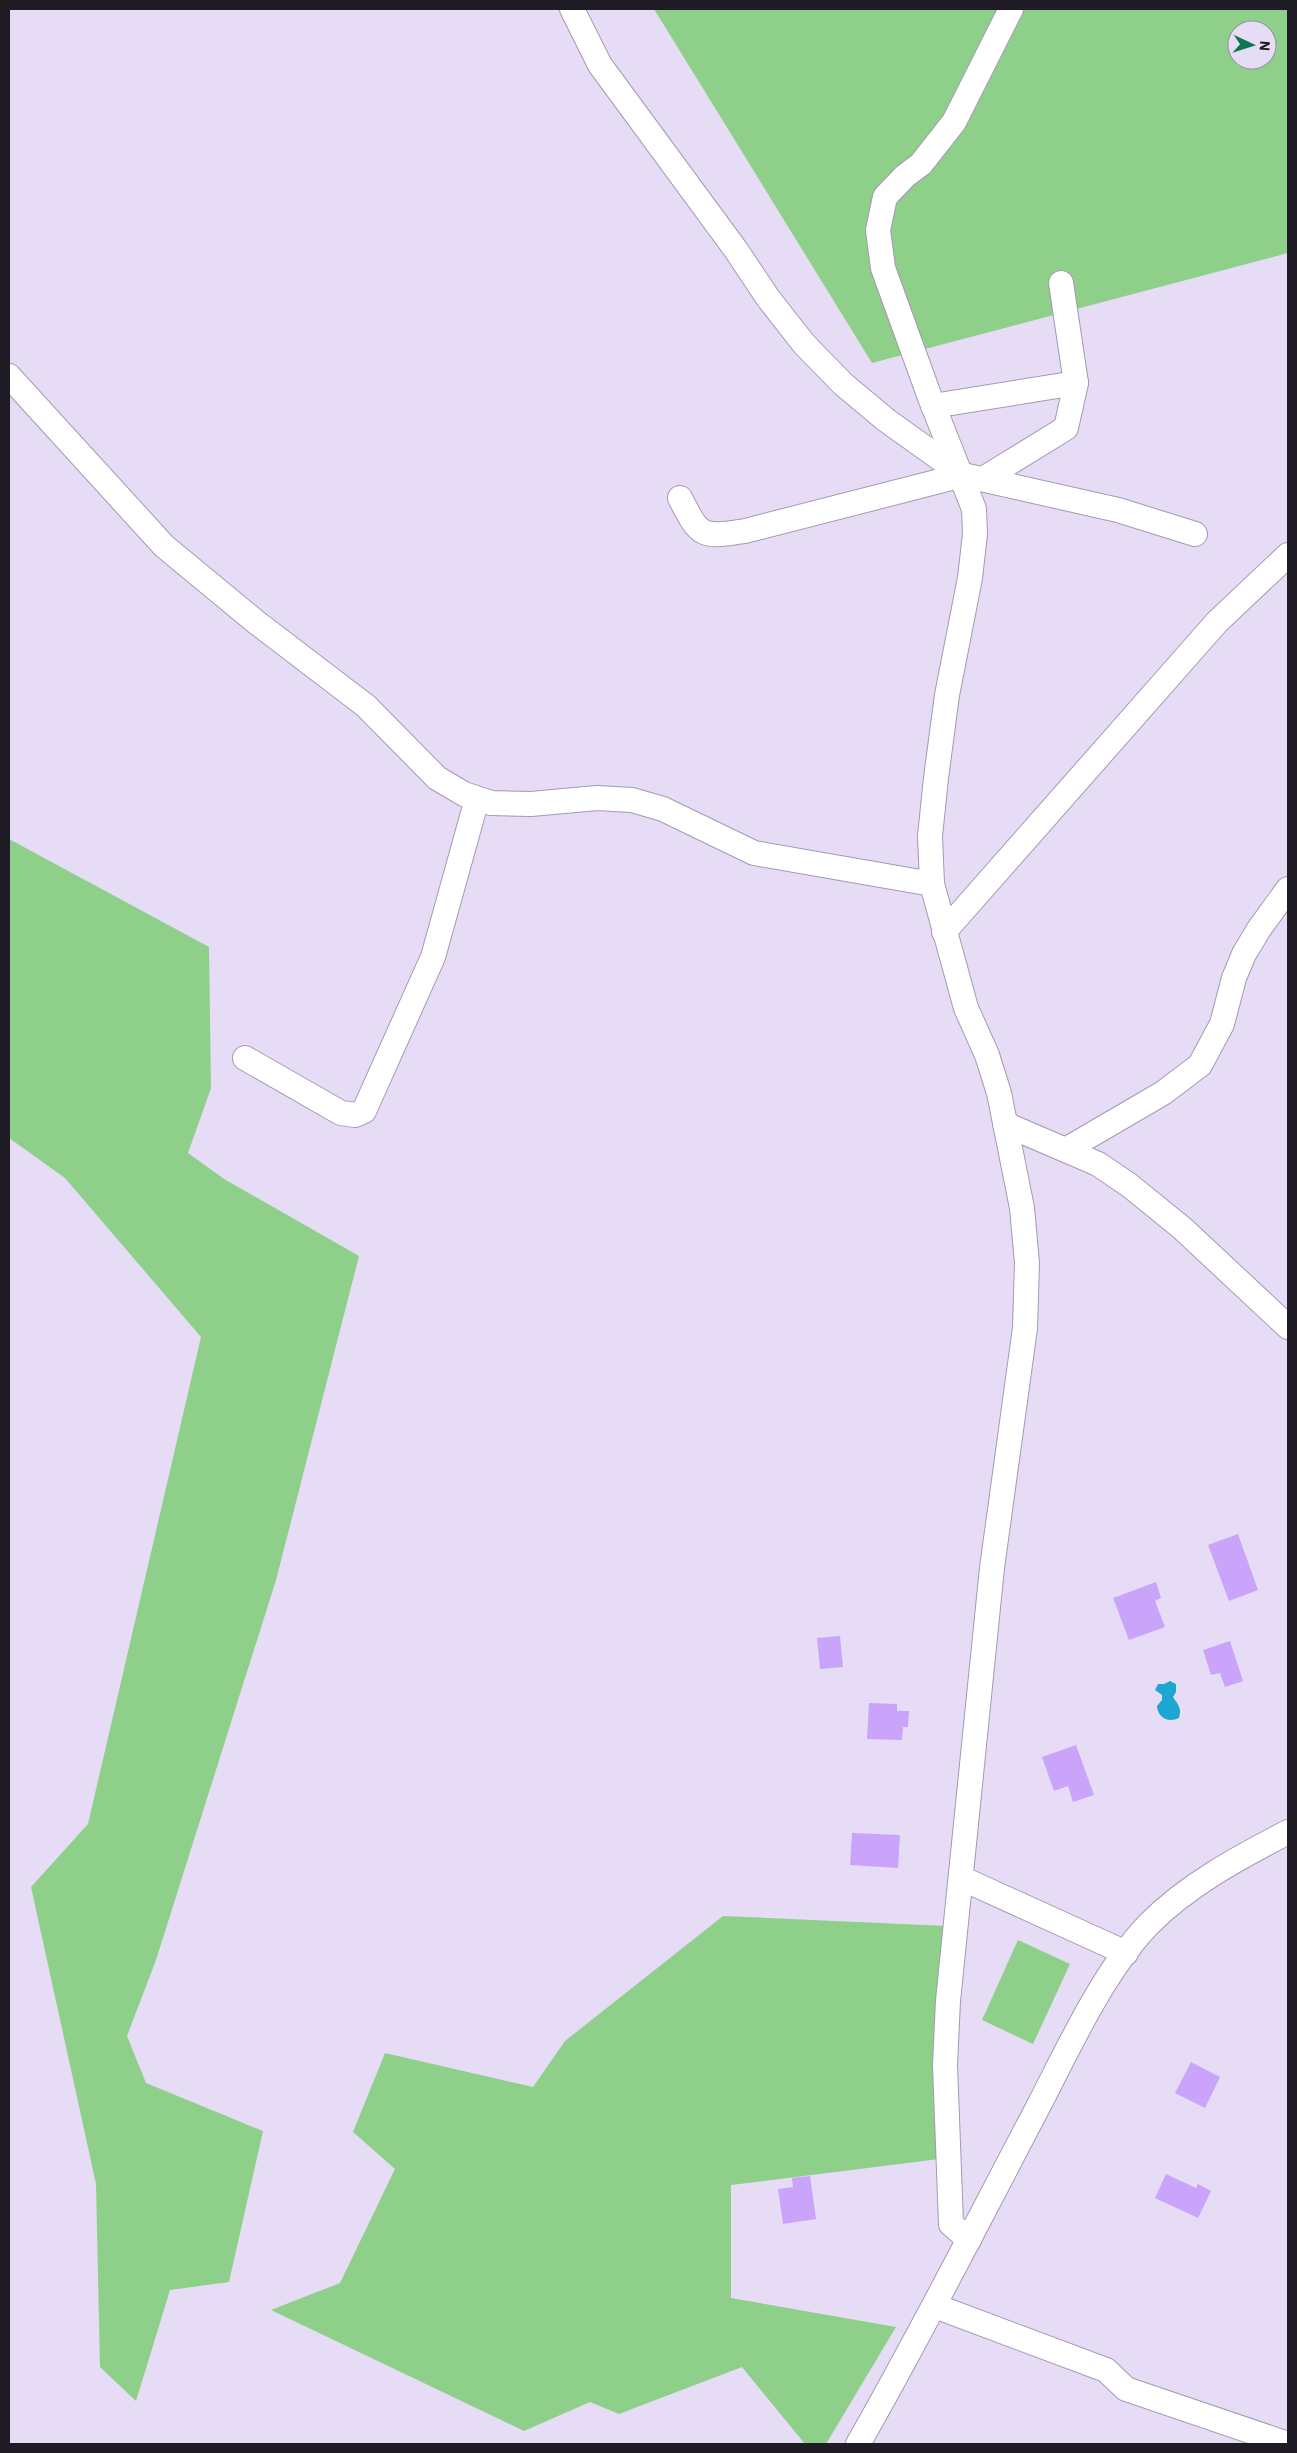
<svg xmlns="http://www.w3.org/2000/svg" width="1297" height="2453" viewBox="0 0 1297 2453" font-family="'IBM Plex Sans',sans-serif">
  <style>
    .green { fill: #8ecf8a; fill-rule: evenodd }
    .water { fill: #1ca6d2 }
    .building { fill: #caa4fa }
    .lines { fill: none; stroke-linecap: round; stroke-linejoin: round }
    .minor-casing { stroke: #a49ab2; stroke-width: 26 }
    .minor { stroke: #fff; stroke-width: 24 }
  </style>
  <rect width="100%" height="100%" fill="#e6dcf5"/>
  <!-- green -->
  <g class="green">
    <path d="M654 9H1288V253L872 363ZM1237 30H1267V60H1237Z"/>
    <polygon points="9,839 209,947 211,1088 188,1153 224,1179 359,1256 276,1580 156,1960 127,2036 146,2083 263,2131 229,2282 170,2290 136,2401 100,2367 96,2184 31,1887 88,1824 201,1337 65,1178 9,1138"/>
    <polygon points="723,1916 947,1926 939,2159 731,2185 731,2298 896,2327 826,2444 805,2444 742,2367 619,2414 590,2402 524,2431 271,2310 340,2283 395,2169 353,2132 385,2053 533,2087 565,2041"/>
    <polygon points="1018,1940 1070,1964 1033,2044 982,2020"/>
  </g>
  <!-- water -->
  <path class="water" d="M1170 1681 1176 1684V1692L1173 1697C1178 1705 1182 1707 1179 1718 1168 1723 1158 1718 1157 1706L1162 1700V1695L1155 1690 1158 1684H1164Z"/>
  <!-- building -->
  <g class="building">
    <polygon points="1238,1534 1258,1590 1229,1601 1208,1545"/>
    <polygon points="1156,1582 1161,1598 1155,1601 1165,1627 1129,1640 1113,1598"/>
    <polygon points="840,1636 843,1667 820,1669 817,1638"/>
    <polygon points="1230,1641 1243,1681 1225,1687 1220,1673 1211,1675 1203,1650"/>
    <polygon points="869,1703 897,1704 897,1711 909,1711 908,1727 903,1727 902,1740 867,1739"/>
    <polygon points="1076,1745 1094,1795 1073,1802 1068,1786 1054,1791 1042,1757"/>
    <polygon points="852,1833 900,1835 898,1868 850,1865"/>
    <polygon points="1191,2062 1220,2077 1205,2108 1175,2093"/>
    <polygon points="1166,2174 1196,2188 1198,2184 1211,2191 1198,2218 1155,2198"/>
    <polygon points="810,2176 816,2219 783,2224 778,2189 793,2187 792,2178"/>
  </g>
  <g class="lines">
    <defs>
      <g id="minor">
        <polyline points="572,9 600,65 736,250 768,298 804,344 843,384 886,420 963,475 1118,510 1195,534"/>
        <polyline points="9,376 164,546 256,622 366,706 437,778 464,794 491,803 531,804 597,798 632,800 663,809 754,853 932,884"/>
        <polyline points="933,406 1076,383"/>
        <polyline points="983,479 1066,428 1076,383 1061,283"/>
        <path d="M680 498C700 537 701 538 745 531L963 475"/>
        <polyline points="944,932 1217,622 1288,555"/>
        <polyline points="245,1058 341,1113 355,1115 364,1111 433,957 477,799"/>
        <polyline points="1005,1124 1098,1164 1129,1185 1182,1228 1288,1327"/>
        <polyline points="1067,1149 1163,1093 1200,1065 1222,1024 1234,978 1244,954 1259,929 1288,889"/>
        <polyline points="961,1878 1126,1953"/>
        <polyline points="969,2240 951,2224 945,2065 948,2001 992,1568 1025,1328 1027,1263 1022,1208 999,1093 987,1055 966,1008 932,884 930,836 936,778 947,695 970,578 975,534 974,509 929,395 883,268 878,230 885,197 905,176 921,164 954,122 1011,9"/>
        <polyline points="935,2306 1106,2370 1126,2389 1288,2444"/>
        <path d="M858 2444C921 2334 978 2221 1037 2109 1067 2051 1103 1972 1148 1925 1187 1885 1240 1857 1288 1832"/>
      </g>
    </defs>
    <!-- minor casing -->
    <use href="#minor" class="minor-casing"/>
    <!-- minor -->
    <use href="#minor" class="minor"/>
  </g>
  <!-- border -->
  <rect width="1297" height="2453" fill="none" stroke="#1f1b24" stroke-width="20"/>
  <!-- north arrow -->
  <g transform="translate(1252 45) rotate(94)"><circle r="24" fill="#e6dcf5" stroke="#968fa1"/>
  <path d="M0-4L9 19L0 12L-9 19Z" fill="#0f7750"/>
  <text y="-8" font-size="14" font-weight="bold" text-anchor="middle" fill="#1f1b24">N</text>
  </g>
</svg>
